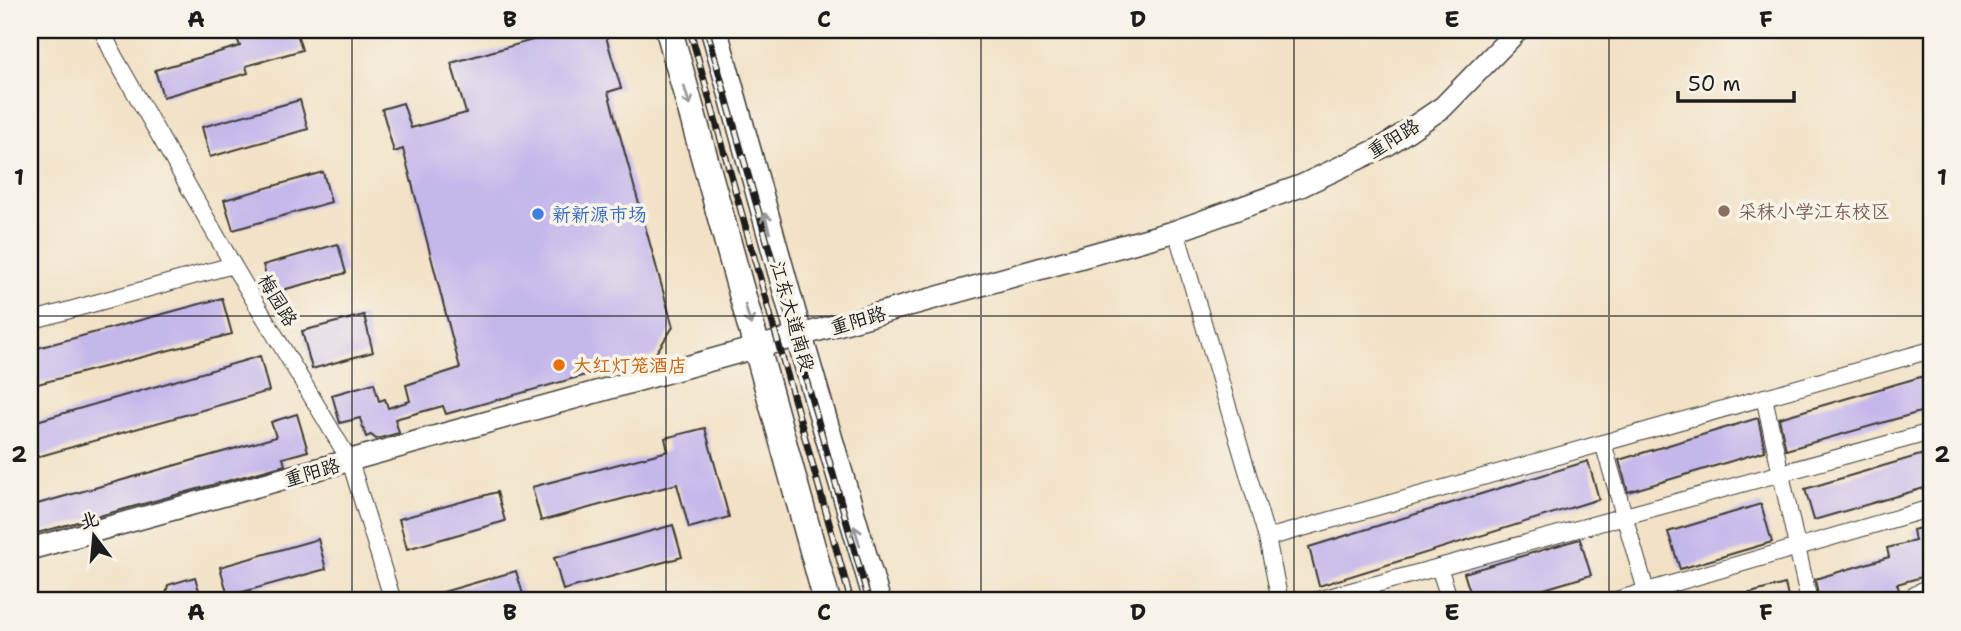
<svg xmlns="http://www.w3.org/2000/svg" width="1961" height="631" viewBox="0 0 1961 631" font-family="'Shantell Sans','LXGW WenKai TC',sans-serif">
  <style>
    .building { fill: #c4b7eb }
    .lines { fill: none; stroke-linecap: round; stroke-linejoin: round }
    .minor-casing { stroke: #3c3a35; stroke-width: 18 }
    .tertiary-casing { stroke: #3c3a35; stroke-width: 24 }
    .primary-casing { stroke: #3c3a35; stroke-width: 29 }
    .minor { stroke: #fff; stroke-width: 16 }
    .tertiary { stroke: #fff; stroke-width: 21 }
    .primary { stroke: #fff; stroke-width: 26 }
    .rail-casing { stroke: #1c1c1c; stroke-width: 7 }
    .rail { stroke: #f7f3e8; stroke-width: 4.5; stroke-dasharray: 13; stroke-linecap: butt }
    .oneway { stroke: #999 }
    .grid { fill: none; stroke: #1c1c1c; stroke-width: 2; stroke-opacity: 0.55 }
    .education-dot { fill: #8d6e63; stroke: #f7f3e8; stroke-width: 2.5 }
    .shop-dot { fill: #3f7fe0; stroke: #f7f3e8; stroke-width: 2.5 }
    .food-dot { fill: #e8710a; stroke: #f7f3e8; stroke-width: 2.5 }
    .labels { text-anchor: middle; stroke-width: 7; stroke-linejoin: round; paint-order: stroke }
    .street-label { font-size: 19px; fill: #1c1c1c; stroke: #f7f3e8 }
    .education-label { font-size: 19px; fill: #785e54; stroke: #f7f3e8; text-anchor: start }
    .shop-label { font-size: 19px; fill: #366cbe; stroke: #f7f3e8; text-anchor: start }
    .food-label { font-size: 19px; fill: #c56008; stroke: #f7f3e8; text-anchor: start }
    .neatline { fill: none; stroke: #1c1c1c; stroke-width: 2.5 }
    .grid-label { font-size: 23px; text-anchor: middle; font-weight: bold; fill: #1c1c1c }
  </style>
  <rect width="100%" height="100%" fill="#f7f3e8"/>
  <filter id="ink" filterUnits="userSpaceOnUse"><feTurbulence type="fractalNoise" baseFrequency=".0143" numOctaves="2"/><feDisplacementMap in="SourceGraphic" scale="14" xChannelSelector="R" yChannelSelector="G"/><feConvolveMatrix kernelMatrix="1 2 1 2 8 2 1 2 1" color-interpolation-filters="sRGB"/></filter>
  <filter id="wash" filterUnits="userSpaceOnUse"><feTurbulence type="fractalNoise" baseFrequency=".00686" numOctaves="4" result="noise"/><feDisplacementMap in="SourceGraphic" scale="28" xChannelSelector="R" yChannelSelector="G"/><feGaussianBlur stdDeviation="1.57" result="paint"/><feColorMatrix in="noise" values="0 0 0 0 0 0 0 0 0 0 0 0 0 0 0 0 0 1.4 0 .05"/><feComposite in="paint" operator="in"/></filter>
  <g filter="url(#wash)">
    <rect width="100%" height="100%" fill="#f2e1c5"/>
    <g id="blocks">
      <!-- building -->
      <g class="building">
        <polygon points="265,30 296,30 302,50 246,66 248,73 163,97 155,70 240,46 237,38"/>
        <polygon points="568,30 604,30 621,88 608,92 673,327 654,356 446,414 443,406 395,419 399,433 376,439 371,435 366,437 360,418 340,423 332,395 374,383 379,401 385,399 388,408 410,401 406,385 460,368 403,149 394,152 382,109 403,103 411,128 466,113 451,63"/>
        <polygon points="300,100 308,129 210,157 202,127"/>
        <polygon points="323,172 331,202 233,230 224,200"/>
        <polygon points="338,244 346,273 271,293 263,265"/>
        <polygon points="222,298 232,334 30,386 30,350"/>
        <polygon points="364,315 373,352 312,369 302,331"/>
        <polygon points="260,356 269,391 30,459 30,423"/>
        <polygon points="1924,376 1931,401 1931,409 1786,450 1779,418"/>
        <polygon points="297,414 308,451 283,458 285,465 30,535 30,506 276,437 271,422"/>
        <polygon points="1758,418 1765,451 1628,492 1619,460"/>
        <polygon points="705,428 729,517 689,528 677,484 541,521 532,487 668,451 665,438"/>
        <polygon points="1927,453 1931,467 1931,486 1814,520 1805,489"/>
        <polygon points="1588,461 1599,499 1319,586 1309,547"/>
        <polygon points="497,492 505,521 407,549 399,519"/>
        <polygon points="1761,504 1772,542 1680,569 1668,532"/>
        <polygon points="673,525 682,557 563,590 554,558"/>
        <polygon points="1931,525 1931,564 1926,565 1929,575 1897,584 1900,592 1896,595 1877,601 1819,601 1815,579 1889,557 1887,548 1915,541 1913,530"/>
        <polygon points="318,539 326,569 228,596 220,567"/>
        <polygon points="1580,539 1591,575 1504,601 1473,601 1464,573"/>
        <polygon points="516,571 525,601 422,601 422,598"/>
        <polygon points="195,577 202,601 165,601 168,585"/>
        <polygon points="1785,584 1789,601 1736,601 1735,597"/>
      </g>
    </g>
  </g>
  <g filter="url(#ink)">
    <use href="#blocks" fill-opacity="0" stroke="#3c3a35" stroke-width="2"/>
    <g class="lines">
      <defs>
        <g id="minor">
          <polyline points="102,30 114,56 233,265 350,461 393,601"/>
          <polyline points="1176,231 1267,538 1280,601"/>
          <polyline points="30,321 233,265"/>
          <polyline points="1764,397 1809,601"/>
          <polyline points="1603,443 1931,350"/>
          <polyline points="1267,538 1603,443 1649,601"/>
          <polyline points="1439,567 1931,432"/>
          <polyline points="1314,601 1439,567 1450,601"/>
          <polyline points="1613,601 1931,508"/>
          <polyline points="1905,601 1931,585"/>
        </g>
        <polyline id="tertiary" points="30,549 1176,231 1301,186 1387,145 1443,107 1518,30"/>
        <g id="primary">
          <polyline points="669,30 827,601"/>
          <polyline points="714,30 799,336 877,601"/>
        </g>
      </defs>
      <!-- minor casing -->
      <use href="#minor" class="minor-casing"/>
      <!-- tertiary casing -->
      <use href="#tertiary" class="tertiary-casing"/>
      <!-- primary casing -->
      <use href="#primary" class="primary-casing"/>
      <!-- minor -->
      <use href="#minor" class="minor"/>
      <!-- tertiary -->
      <use href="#tertiary" class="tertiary"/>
      <!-- primary -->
      <use href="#primary" class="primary"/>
      <defs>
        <g id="rail">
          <polyline points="690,30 851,601"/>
          <polyline points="707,30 869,601"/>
        </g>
      </defs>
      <!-- rail casing -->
      <use href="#rail" class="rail-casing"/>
      <!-- rail -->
      <use href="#rail" class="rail"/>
    </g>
    <!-- one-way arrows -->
    <defs><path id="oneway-shaft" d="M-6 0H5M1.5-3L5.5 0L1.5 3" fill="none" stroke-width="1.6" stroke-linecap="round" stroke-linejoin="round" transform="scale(1.75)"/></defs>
    <g class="oneway">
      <use href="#oneway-shaft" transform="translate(687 96) rotate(74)"/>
      <use href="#oneway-shaft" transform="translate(767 223) rotate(-105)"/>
      <use href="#oneway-shaft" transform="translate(748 315) rotate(74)"/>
      <use href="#oneway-shaft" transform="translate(857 536) rotate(-106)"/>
    </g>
  </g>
  <!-- grid -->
  <path class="grid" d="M352 30V601M666 30V601M981 30V601M1294 30V601M1609 30V601M30 316H1931"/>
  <!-- markers -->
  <circle class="education-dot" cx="1724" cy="211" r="7"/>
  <circle class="shop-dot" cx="538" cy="214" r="7"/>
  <circle class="food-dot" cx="559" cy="365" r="7"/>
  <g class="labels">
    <!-- street labels -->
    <g class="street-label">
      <text transform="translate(1393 138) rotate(-31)" y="7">重阳路</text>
      <text transform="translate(278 300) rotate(59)" y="7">梅园路</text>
      <text transform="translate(793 316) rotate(74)" y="7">江东大道南段</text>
      <text transform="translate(858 320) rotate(-16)" y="7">重阳路</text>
      <text transform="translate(312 472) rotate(-16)" y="7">重阳路</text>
    </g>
    <!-- education labels -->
    <g class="education-label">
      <text x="1738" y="218">采秣小学江东校区</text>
    </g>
    <!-- shop labels -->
    <g class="shop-label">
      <text x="552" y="221">新新源市场</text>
    </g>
    <!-- food labels -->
    <g class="food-label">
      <text x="573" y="372">大红灯笼酒店</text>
    </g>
  </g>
  <!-- margin -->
  <rect width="1961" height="631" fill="none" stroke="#f7f3e8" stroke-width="77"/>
  <!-- north arrow -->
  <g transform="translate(94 536) rotate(344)" stroke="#f7f3e8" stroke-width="5" paint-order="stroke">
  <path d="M0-5L12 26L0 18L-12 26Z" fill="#1c1c1c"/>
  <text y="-10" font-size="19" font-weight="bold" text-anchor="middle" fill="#1c1c1c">北</text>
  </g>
  <!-- scale -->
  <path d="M1678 91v10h116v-10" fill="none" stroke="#1c1c1c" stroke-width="3.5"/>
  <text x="1688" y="91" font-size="21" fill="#1c1c1c" stroke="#f7f3e8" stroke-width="5" paint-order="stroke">50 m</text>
  <rect x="38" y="38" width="1885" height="554" class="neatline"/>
  <g class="grid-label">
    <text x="196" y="27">A</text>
    <text x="510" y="27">B</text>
    <text x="824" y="27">C</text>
    <text x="1138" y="27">D</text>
    <text x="1452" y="27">E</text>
    <text x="1766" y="27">F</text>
    <text x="19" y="185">1</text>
    <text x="1942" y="185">1</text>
    <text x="19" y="462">2</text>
    <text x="1942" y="462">2</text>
    <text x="196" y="620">A</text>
    <text x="510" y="620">B</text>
    <text x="824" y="620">C</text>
    <text x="1138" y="620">D</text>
    <text x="1452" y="620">E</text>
    <text x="1766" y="620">F</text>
  </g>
</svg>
